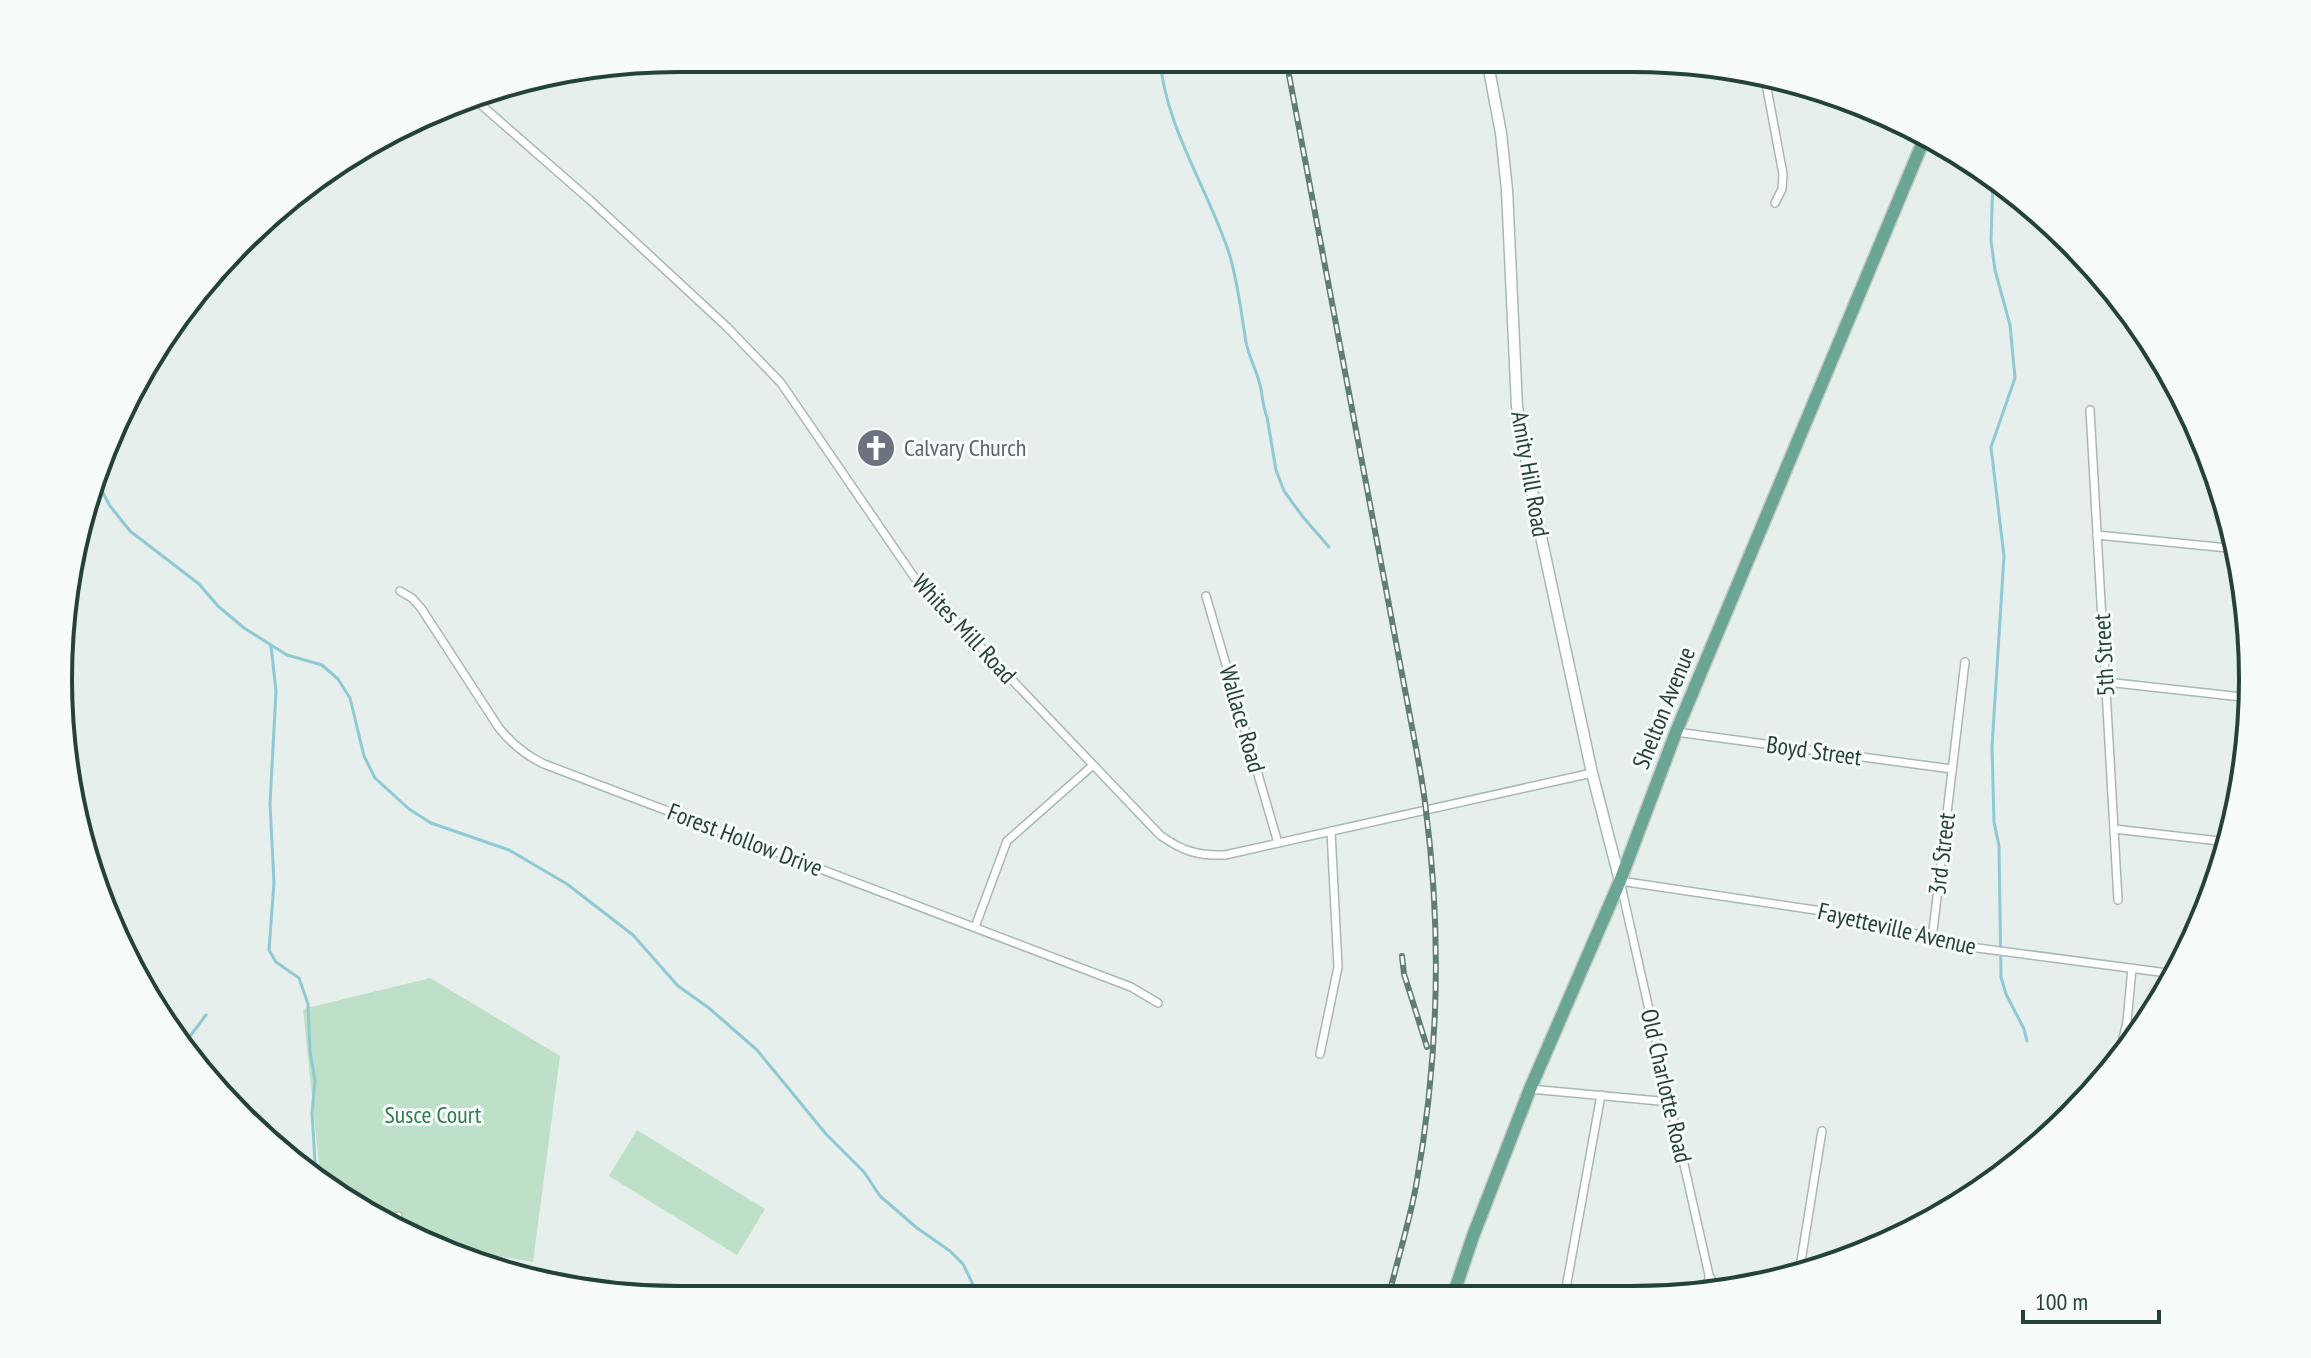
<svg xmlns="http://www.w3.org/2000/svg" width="2311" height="1358" viewBox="0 0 2311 1358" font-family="'PT Sans Narrow',sans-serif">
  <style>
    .green { fill: #bfe0c8 }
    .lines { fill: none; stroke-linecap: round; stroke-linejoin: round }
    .stream { stroke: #8ec9d4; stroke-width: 3 }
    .street-casing { stroke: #a8b8b2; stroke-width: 10 }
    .secondary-casing { stroke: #a4bbb3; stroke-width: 13 }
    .primary-casing { stroke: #c2cac8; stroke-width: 15 }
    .street { stroke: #fff; stroke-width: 7 }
    .secondary { stroke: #fff; stroke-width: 10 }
    .primary { stroke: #6aa596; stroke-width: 12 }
    .rail-casing { stroke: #5f7d75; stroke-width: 6 }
    .rail { stroke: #f7fbf9; stroke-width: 3; stroke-dasharray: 9; stroke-linecap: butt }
    .labels { text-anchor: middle; stroke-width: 6; stroke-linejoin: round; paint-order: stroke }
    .worship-label { font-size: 24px; fill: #5b616d; stroke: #f7fbf9; text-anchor: start }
    .street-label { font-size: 24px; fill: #24423a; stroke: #f7fbf9 }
    .park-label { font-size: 24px; fill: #2d7a4b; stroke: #f7fbf9 }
    .rim { fill: none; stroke: #24423a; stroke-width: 4 }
  </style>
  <rect width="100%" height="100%" fill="#e6efeb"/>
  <!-- green -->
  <g class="green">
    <polygon points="430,978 560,1056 533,1262 435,1245 334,1196 321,1183 303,1009"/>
    <polygon points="637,1130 765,1209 737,1255 609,1176"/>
  </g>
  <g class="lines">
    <!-- stream -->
    <g class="stream">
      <path d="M1160 59C1165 126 1208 189 1229 253 1238 282 1241 312 1246 342 1249 358 1258 373 1261 389 1263 400 1263 407 1267 417L1276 470 1284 491 1303 517 1329 547"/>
      <polyline points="1993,176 1991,241 1995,270 2010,325 2015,378 1991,447 2004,556 1992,747 1994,822 1999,846 2001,977 2006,994 2024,1029 2027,1041"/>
      <polyline points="96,480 110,506 130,531 199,584 218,606 244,628 287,655 322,665 338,679 350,698 364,756 375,778 409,809 431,823 509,850 567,884 633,935 678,986 709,1008 757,1050 826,1134 864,1172 880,1196 917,1228 950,1251 963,1264 980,1299"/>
      <polyline points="271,646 276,691 270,804 274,882 269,950 276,962 299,978 308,1004 310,1051 315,1081 312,1113 316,1178"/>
      <polyline points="183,1050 187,1040 206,1015"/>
    </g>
    <defs>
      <g id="street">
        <polyline points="1765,78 1783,174 1782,189 1775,203"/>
        <path d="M471 96 590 200 727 327 781 383 914 577 1160 835C1182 851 1198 856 1225 855L1592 773"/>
        <polyline points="2090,410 2118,900"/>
        <polyline points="2097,535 2238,549"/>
        <path d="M400 591 412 598 421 608 499 728C512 744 525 755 544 764L1131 987 1158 1003"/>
        <polyline points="1206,596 1278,843"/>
        <polyline points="2106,682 2251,698"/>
        <polyline points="1676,732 1952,769"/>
        <polyline points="2114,829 2228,842"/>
        <polyline points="975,927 1007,841 1092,766"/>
        <polyline points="1932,939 1965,662"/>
        <polyline points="1320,1054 1338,967 1331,831"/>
        <polyline points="2118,1060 2127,1022 2132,968"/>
        <polyline points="1530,1089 1670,1102"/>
        <polyline points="397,1227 398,1216"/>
        <polyline points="1799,1274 1822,1131"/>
        <polyline points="1717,1290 1709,1275 1620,881 1822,911 1970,947 2175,974"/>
        <polyline points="1707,1292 1709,1277"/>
        <polyline points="1564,1299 1601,1095"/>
      </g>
      <g id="secondary">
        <polyline points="1487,59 1501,133 1507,190 1517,407 1537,518 1592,773 1620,881"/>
        <polyline points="2061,232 2072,248 2110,287"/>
      </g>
      <polyline id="primary" points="1452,1299 1473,1236 1530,1089 1620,881 1676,732 1925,137"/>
    </defs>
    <!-- street casing -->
    <use href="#street" class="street-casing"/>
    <!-- secondary casing -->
    <use href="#secondary" class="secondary-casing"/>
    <!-- primary casing -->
    <use href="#primary" class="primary-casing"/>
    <!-- street -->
    <use href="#street" class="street"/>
    <!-- secondary -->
    <use href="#secondary" class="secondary"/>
    <!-- primary -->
    <use href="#primary" class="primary"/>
    <defs>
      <g id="rail">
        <path d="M1286 59 1412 727C1417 754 1423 782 1426 811 1442 935 1438 1063 1416 1186 1409 1224 1397 1261 1388 1299"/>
        <polyline points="1402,956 1404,974 1427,1047"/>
      </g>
    </defs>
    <!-- rail casing -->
    <use href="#rail" class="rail-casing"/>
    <!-- rail -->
    <use href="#rail" class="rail"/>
  </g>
  <!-- icons -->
  <defs>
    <symbol id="church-disc" viewBox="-11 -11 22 22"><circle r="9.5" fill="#6b7280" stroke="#f7fbf9"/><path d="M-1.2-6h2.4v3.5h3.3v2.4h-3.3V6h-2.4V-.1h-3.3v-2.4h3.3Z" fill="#fff"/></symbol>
  </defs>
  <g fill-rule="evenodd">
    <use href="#church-disc" x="854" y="426" width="44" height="44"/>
  </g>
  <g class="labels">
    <!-- worship labels -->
    <g class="worship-label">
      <text x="904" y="456">Calvary Church</text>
    </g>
    <!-- street labels -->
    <g class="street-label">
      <text transform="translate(1530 474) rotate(80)" y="8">Amity Hill Road</text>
      <text transform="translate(964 629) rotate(47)" y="8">Whites Mill Road</text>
      <text transform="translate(2104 655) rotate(-93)" y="8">5th Street</text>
      <text transform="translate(1664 708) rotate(-68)" y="8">Shelton Avenue</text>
      <text transform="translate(1242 719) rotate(74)" y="8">Wallace Road</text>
      <text transform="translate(1814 751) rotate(8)" y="8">Boyd Street</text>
      <text transform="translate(745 840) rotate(21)" y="8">Forest Hollow Drive</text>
      <text transform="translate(1942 854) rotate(-83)" y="8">3rd Street</text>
      <text transform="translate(1897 929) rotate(13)" y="8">Fayetteville Avenue</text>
      <text transform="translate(1666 1086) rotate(77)" y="8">Old Charlotte Road</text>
    </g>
    <!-- park labels -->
    <g class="park-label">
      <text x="433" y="1123">Susce Court</text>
    </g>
  </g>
  <!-- crop -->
  <path d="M0 0H2311V1358H0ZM679 72H1632A607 607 0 0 1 2239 679V679A607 607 0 0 1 1632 1286H679A607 607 0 0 1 72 679V679A607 607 0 0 1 679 72Z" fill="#f7fbf9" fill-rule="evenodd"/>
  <path class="rim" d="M679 72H1632A607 607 0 0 1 2239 679V679A607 607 0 0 1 1632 1286H679A607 607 0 0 1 72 679V679A607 607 0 0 1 679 72Z"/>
  <!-- scale -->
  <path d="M2023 1310v12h136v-12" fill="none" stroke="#24423a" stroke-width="4"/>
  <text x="2035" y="1310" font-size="24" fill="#24423a" stroke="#f7fbf9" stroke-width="6" paint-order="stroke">100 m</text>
</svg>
